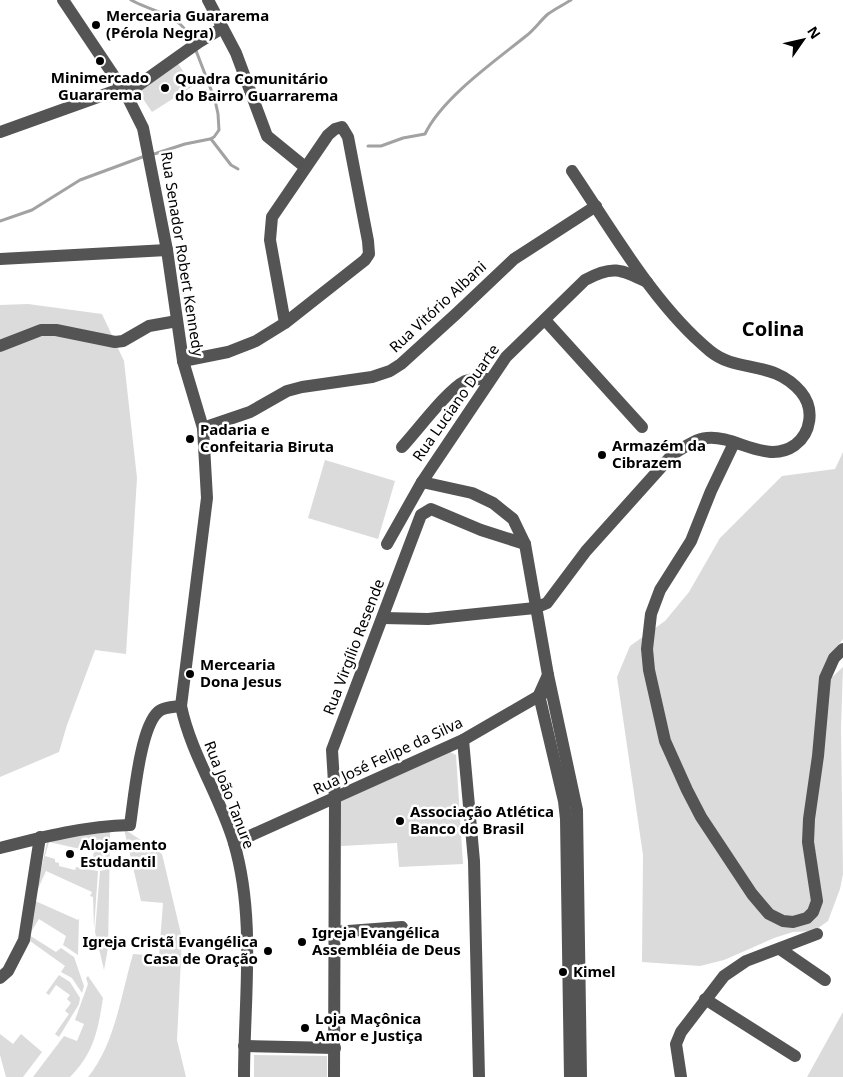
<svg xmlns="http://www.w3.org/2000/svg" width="843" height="1077" viewBox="0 0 843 1077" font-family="'Noto Sans',sans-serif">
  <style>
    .green { fill: #dbdbdb }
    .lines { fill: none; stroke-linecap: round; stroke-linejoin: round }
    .stream { stroke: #a2a2a2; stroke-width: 3 }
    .minor { stroke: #545454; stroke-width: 12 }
    .poi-dot { fill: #000; stroke: #fff; stroke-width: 2 }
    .labels { text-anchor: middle; stroke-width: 5; stroke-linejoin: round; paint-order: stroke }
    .poi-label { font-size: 15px; font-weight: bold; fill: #000; stroke: #fff; text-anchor: start }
    .street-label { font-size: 15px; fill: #000; stroke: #fff }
    .district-label { font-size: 20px; font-weight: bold; fill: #000; stroke: #fff }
  </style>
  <rect width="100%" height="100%" fill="#fff"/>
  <!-- green -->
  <g class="green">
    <polygon points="177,62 193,86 152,112 137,90"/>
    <polygon points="28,304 102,314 124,361 137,478 126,654 95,650 67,725 59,752 0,777 0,305"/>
    <polygon points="843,452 843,639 833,652 829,680 843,667 841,728 843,874 840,889 828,921 814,931 793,932 774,938 724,960 700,966 642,962 643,855 617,677 630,646 665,621 689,592 720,538 782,476 835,469"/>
    <polygon points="325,460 395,481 378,539 308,518"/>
    <polygon points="450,752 456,755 463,864 399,867 397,843 341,846 339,800"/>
    <path d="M110 827V839H104L102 868 91 865 94 852 49 842 45 856 55 859V862L59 863V866L75 870 76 867 82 868 83 865 86 869 98 871 94 929 93 897 90 896 92 892 46 871 33 900 78 920 79 918 78 955 63 945 66 936 39 919 29 935 56 952 61 948 74 957 84 986 82 993 72 978 61 972 65 966 30 941 13 965C33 927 38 880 48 838Z"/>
    <path d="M124 829 162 854 182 938 177 1040 186 1077H88C115 1044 121 995 133 954L159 956 163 903 141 901Z"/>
    <polygon points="110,841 108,948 104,970 95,932 100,871 105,870 106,842"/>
    <polygon points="59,975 70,982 80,998 79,1004 59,1037 55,1034 69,1014 65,1011 71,1003 67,999 70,995 56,985 49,995 46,993"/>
    <path d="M88 976 103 998C98 1030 94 1053 70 1077H33L64 1036 77 1041 84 1024 75 1020 88 984 86 978Z"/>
    <polygon points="843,1012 843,1077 807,1077"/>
    <polygon points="0,1034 13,1044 21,1034 42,1052 23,1077 6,1077 0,1055"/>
    <polygon points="254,1055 327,1056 327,1077 254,1077"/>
  </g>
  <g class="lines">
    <!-- stream -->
    <g class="stream">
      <path d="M131 0C156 14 180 12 192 42"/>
      <polyline points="211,139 231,165 238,169"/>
      <path d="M368 146H381L403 138 425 134C442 98 495 61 526 36 534 30 540 21 548 14 555 9 563 5 571 0"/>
      <polyline points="151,155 185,144 210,139 214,137 219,130 218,114 215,100 195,48"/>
      <polyline points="0,221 32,210 80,180 145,156"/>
    </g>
    <!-- minor -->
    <g class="minor">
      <path d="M63 0 126 94 143 128 167 250 183 361 203 428 207 498 181 706C191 754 220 796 234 843 256 918 244 1000 244 1077"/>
      <polyline points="208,0 236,53 267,136 305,167"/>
      <polyline points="126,94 199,42 222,28"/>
      <polyline points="0,132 123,88"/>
      <polyline points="0,259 167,250"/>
      <polyline points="545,320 642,427"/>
      <polyline points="0,346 41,330 56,330 115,342 123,341 149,326 177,321"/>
      <polyline points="183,361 228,352 256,341 285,323 365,260 369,254 368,241 348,137 342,127 335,129 328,135 272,217 270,240 285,323"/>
      <polyline points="203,428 250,412 287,391 302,387 372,377 390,371 401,364 456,314 514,259 596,206"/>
      <polyline points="734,443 711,491 691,541 660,590 651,614 647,649 649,670 665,741 687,790 701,817 752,894 769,914 783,921 793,922 807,918 813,912 817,901 808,842 809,819 818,756 825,678 834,658 843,649"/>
      <path d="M402 447C417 431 447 390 465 381 473 378 481 379 489 379"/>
      <polyline points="422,482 472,493 493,503 513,519 525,544 548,675 577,810 581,1077"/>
      <path d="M387 544 422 482 506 357 585 280C612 265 621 269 647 282"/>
      <path d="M383 618 428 619 535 608 547 603 586 551 673 454C683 448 695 439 707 438 736 435 767 465 795 445 811 433 815 409 801 392 773 359 738 374 710 351 655 306 612 230 572 171"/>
      <polyline points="548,675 539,695 564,801 566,819 570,1077"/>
      <polyline points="463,740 474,861 479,1077"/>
      <polyline points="234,843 463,740 544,693"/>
      <path d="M0 848C43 837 86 826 130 825 134 799 140 728 158 712 163 707 174 707 181 706"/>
      <polyline points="335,932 402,927"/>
      <polyline points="780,949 825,980"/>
      <polyline points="0,978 8,971 24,940 40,837"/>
      <polyline points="705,999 795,1056"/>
      <polyline points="244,1046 335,1048"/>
      <polyline points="334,1077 335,799 332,750 421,515 431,509 481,530 525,544"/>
      <polyline points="681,1077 676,1044 681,1032 724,976 746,961 817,934"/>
    </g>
  </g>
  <!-- markers -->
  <g class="poi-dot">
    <circle cx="96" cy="25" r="5"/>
    <circle cx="100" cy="61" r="5"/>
    <circle cx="165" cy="88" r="5"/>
    <circle cx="190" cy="439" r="5"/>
    <circle cx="602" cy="455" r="5"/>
    <circle cx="190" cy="674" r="5"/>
    <circle cx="400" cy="821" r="5"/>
    <circle cx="70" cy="854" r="5"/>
    <circle cx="302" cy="942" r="5"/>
    <circle cx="268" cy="951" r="5"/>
    <circle cx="563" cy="972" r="5"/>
    <circle cx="305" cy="1028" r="5"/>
  </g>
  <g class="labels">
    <!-- poi labels -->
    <g class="poi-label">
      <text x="106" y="21">Mercearia Guararema<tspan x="106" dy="17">(Pérola Negra)</tspan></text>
      <text x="100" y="83" text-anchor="middle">Minimercado<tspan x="100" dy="17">Guararema</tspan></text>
      <text x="175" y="84">Quadra Comunitário<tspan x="175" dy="17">do Bairro Guarrarema</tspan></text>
      <text x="200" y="435">Padaria e<tspan x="200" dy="17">Confeitaria Biruta</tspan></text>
      <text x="612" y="451">Armazém da<tspan x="612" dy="17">Cibrazem</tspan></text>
      <text x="200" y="670">Mercearia<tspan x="200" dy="17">Dona Jesus</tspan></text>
      <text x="410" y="817">Associação Atlética<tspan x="410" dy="17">Banco do Brasil</tspan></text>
      <text x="80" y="850">Alojamento<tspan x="80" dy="17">Estudantil</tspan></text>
      <text x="312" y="938">Igreja Evangélica<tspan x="312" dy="17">Assembléia de Deus</tspan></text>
      <text x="258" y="947" text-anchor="end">Igreja Cristã Evangélica<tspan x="258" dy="17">Casa de Oração</tspan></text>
      <text x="573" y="977">Kimel</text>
      <text x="315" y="1024">Loja Maçônica<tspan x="315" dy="17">Amor e Justiça</tspan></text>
    </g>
    <!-- street labels -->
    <g class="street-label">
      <text transform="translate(182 254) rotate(81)" y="5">Rua Senador Robert Kennedy</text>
      <text transform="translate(438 307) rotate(-43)" y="5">Rua Vitório Albani</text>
      <text transform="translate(456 403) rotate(-55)" y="5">Rua Luciano Duarte</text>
      <text transform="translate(354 647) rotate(-69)" y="5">Rua Virgílio Resende</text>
      <text transform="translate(388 756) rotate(-25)" y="5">Rua José Felipe da Silva</text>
      <text transform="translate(229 795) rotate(69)" y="5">Rua João Tanure</text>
    </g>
    <!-- district labels -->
    <g class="district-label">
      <text x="773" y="336">Colina</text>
    </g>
  </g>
  <!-- north arrow -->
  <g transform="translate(803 40) rotate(56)" stroke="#ffffff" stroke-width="4" paint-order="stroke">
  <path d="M0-4L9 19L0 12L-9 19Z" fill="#000000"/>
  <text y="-8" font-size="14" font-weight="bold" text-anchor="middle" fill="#000000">N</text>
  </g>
</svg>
